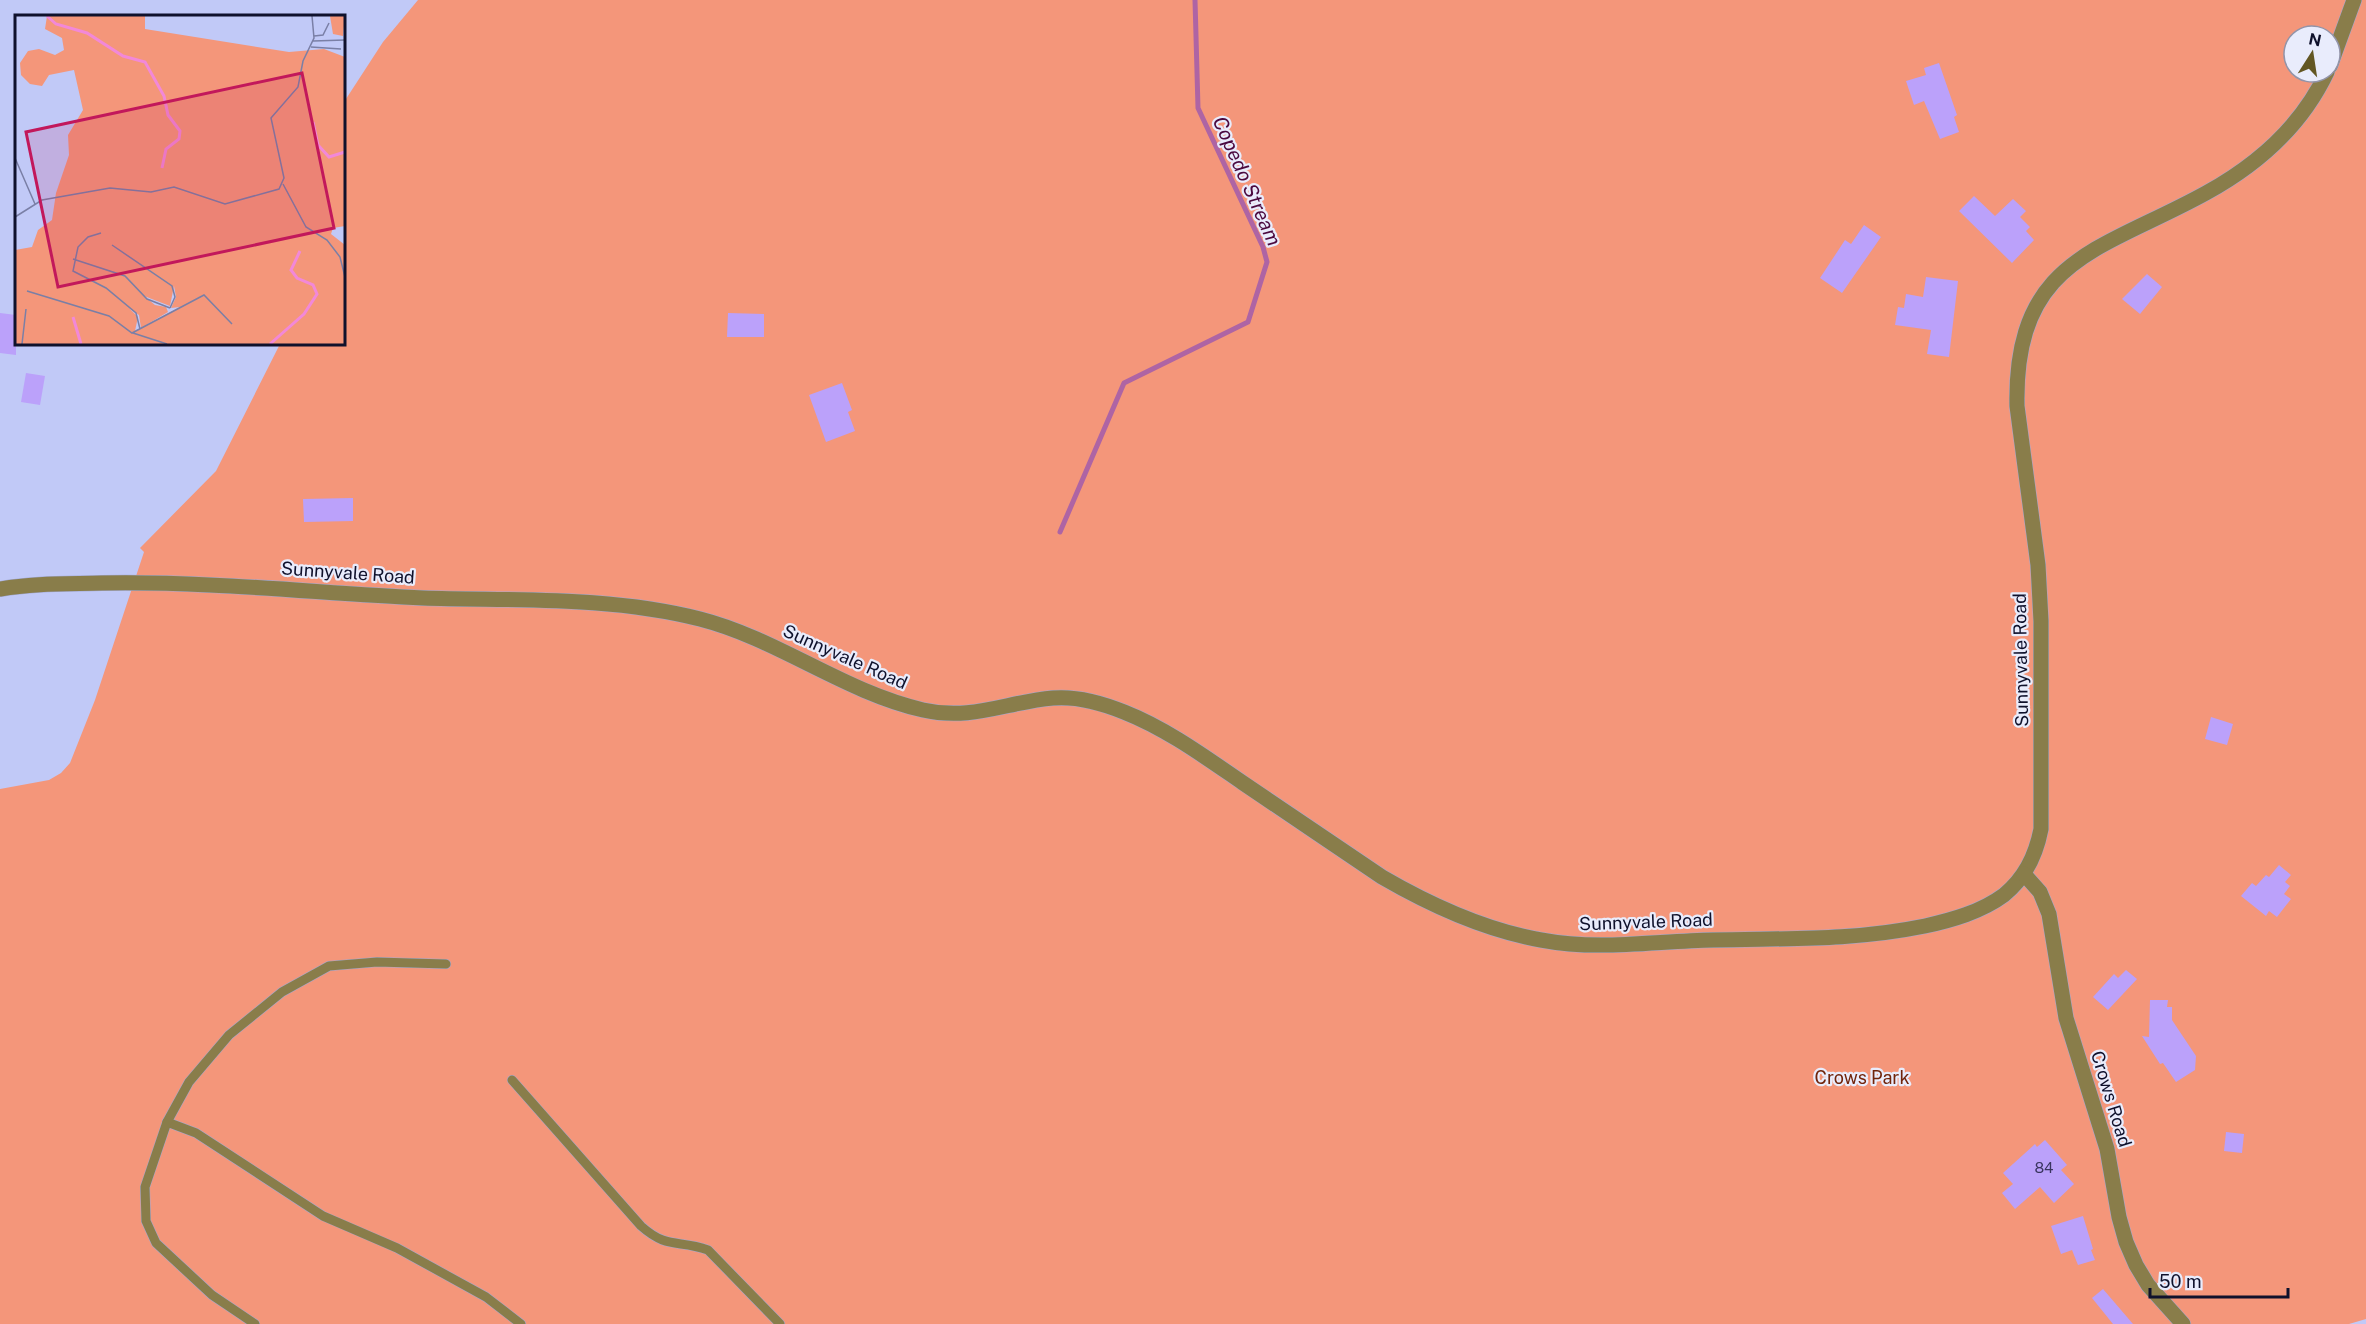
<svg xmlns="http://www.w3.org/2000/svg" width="2366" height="1324" viewBox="0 0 2366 1324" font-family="'Public Sans',sans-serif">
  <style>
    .green { fill: #f4967a; fill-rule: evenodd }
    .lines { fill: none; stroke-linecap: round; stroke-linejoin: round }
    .stream { stroke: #ae64a4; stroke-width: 5 }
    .building { fill: #bba1fa }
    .service-casing { stroke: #a1a8d2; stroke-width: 10 }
    .minor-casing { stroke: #a1a8d2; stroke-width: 16 }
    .service { stroke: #897d4a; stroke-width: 9 }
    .minor { stroke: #897d4a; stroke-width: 15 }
    .labels { text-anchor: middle; stroke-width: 4.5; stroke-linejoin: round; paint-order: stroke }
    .number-label { font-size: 15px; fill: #3a3560 }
    .street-label { font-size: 18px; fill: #0f112c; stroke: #e9ecfc }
    .park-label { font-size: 18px; fill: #71240b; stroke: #e9ecfc }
    .water-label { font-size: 20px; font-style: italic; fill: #4b093f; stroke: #e9ecfc }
    .inset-river { fill: none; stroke: #f288d8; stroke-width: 3 }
    .inset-road { fill: none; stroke: #7a7fa6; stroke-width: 1.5 }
    .view { fill: #c2185b; fill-opacity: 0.15; stroke: #c2185b; stroke-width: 3 }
    .inset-edge { fill: none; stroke: #0f112c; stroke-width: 3 }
  </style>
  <rect width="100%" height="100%" fill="#c1c9f7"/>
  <!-- green -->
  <path class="green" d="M418 0H2366V1319L2349 1324H0V789L49 780 61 773 70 763 95 700 144 552 140 548 216 471 280 344H344V102L383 42ZM2294 36H2330V72H2294Z"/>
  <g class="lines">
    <!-- stream -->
    <polyline class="stream" points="1060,532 1124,383 1248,322 1267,262 1263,247 1198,108 1195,0"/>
  </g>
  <!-- building -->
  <g class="building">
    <polygon points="1939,63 1957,115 1954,117 1959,132 1940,139 1924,101 1914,105 1906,81 1926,75 1924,68"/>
    <polygon points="1974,196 1995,216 2013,199 2026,211 2020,217 2030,227 2026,231 2034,240 2012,263 1959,211"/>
    <polygon points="1864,225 1881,237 1842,293 1820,278 1845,240 1851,244"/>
    <polygon points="2147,274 2162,287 2140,314 2122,299"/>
    <polygon points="1926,277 1958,281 1949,357 1927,354 1931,330 1895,325 1898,307 1904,308 1906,294 1923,297"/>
    <polygon points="0,313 16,315 16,355 0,353"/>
    <polygon points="728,313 764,314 764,337 727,337"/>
    <polygon points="26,373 45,376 40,405 21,402"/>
    <polygon points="842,383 852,410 848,412 855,431 826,442 809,395"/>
    <polygon points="353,498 353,521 304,522 303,499"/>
    <polygon points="2211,717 2233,724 2227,745 2205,739"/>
    <polygon points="2279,865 2291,875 2285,882 2290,886 2284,894 2291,899 2277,917 2269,911 2266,916 2241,896 2252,883 2256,886 2266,875 2269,877"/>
    <polygon points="2126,970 2137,979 2108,1010 2093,997 2114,974 2118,978"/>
    <polygon points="2150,1000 2168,1000 2167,1007 2172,1007 2172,1020 2196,1056 2195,1070 2176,1082 2163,1063 2160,1064 2142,1036 2149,1037"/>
    <polygon points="2226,1132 2244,1134 2242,1153 2224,1151"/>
    <polygon points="2045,1140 2067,1165 2061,1170 2074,1184 2054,1203 2040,1187 2015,1209 2002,1193 2013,1184 2003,1173 2035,1144 2037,1147"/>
    <polygon points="2083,1216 2093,1249 2091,1250 2095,1260 2078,1265 2072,1250 2061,1254 2051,1226"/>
    <polygon points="2103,1289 2133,1324 2113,1324 2092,1298"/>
  </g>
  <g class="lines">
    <defs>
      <g id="service">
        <path d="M512 1080 641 1226C668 1250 678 1239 708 1250L780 1324"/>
        <polyline points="167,1122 196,1133 323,1216 397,1248 486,1297 521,1324"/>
        <polyline points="255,1324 212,1295 156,1243 146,1221 145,1187 167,1122 189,1082 229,1035 282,992 329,966 377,962 446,964"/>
      </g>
      <g id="minor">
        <polyline points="2330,66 2354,0"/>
        <path d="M0 589C34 583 67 584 102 583 210 581 316 593 423 598 516 601 609 596 700 619 778 639 844 692 923 710 972 721 1006 702 1053 698 1077 696 1102 703 1124 712 1167 729 1205 757 1243 783 1289 814 1336 846 1382 877 1432 906 1484 930 1541 940 1599 951 1655 941 1713 940 1786 938 1852 941 1925 926 1952 920 1981 912 2004 895 2025 878 2036 855 2041 829V621L2038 565 2017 406C2014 258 2101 251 2206 193 2257 165 2302 125 2327 72"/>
        <polyline points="2024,874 2040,892 2049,914 2066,1018 2107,1149 2119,1217 2126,1242 2136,1265 2148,1285 2183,1324"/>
      </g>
    </defs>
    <!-- service casing -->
    <use href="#service" class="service-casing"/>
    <!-- minor casing -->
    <use href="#minor" class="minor-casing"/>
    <!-- service -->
    <use href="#service" class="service"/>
    <!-- minor -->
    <use href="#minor" class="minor"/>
  </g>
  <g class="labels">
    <!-- number labels -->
    <g class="number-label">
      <text x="2044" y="1173">84</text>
    </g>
    <!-- street labels -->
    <g class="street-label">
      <text transform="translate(348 573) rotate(4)" y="6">Sunnyvale Road</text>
      <text transform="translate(845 657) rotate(24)" y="6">Sunnyvale Road</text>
      <text transform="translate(2021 660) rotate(-91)" y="6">Sunnyvale Road</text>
      <text transform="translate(1646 922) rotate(-2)" y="6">Sunnyvale Road</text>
      <text transform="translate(2111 1099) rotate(73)" y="6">Crows Road</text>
    </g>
    <!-- park labels -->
    <g class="park-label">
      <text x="1862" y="1084">Crows Park</text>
    </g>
    <!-- water labels -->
    <g class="water-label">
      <text transform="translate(1247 181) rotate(66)" y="7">Copedo Stream</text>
    </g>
  </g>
  <!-- overview -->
  <g transform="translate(15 15)">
    <rect width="330" height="330" fill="#c1c9f7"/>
    <path d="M32 1H130V14L274 37 309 34 330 42V211L318 213 316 219 330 230V329H0V235L17 232 23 215 37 205 41 178 54 140 53 120 68 95 59 55 34 60 27 71 15 69 6 60 5 48 13 36 24 34 40 40 49 35 47 23 30 14ZM159 271 161 282 156 293 165 292 120 316 123 302 114 293 124 300 126 313 153 297 151 292 140 290 129 281 155 291ZM315 1H330L328 21 318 19Z" fill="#f4967a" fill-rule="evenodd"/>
    <path class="inset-river" d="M32 1 41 9 72 18 108 41 130 47 149 81 153 100 165 116 164 124 151 134 147 153M298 107 303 130 314 142 330 137M58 302 66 329M255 329 289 299 302 279 298 270 282 263 276 255 285 236"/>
    <path class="inset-road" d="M299 21 308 20 314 8M298 26 330 25M296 32 326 34M0 143 20 189M268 169 291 212 312 225 325 242 330 262M0 202 27 185 95 173 136 177 159 172 210 189 264 174 269 163 256 103 283 72 288 46 299 23 297 1M86 218 73 222 63 232 58 256 91 273 121 298 125 314M97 230 157 271 160 282 155 293M58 244 110 261 132 284 155 293M12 276 94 301 117 318 189 280 217 309M118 318 152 329M7 329 11 294"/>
    <path class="view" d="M287 58 319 213 43 272 11 117Z"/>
    <rect width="330" height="330" class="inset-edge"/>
  </g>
  <!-- north arrow -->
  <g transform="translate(2312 54) rotate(12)"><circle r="28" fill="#e9ecfc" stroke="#9294a9" stroke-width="1.5"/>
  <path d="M0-4.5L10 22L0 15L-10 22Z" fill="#635724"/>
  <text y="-9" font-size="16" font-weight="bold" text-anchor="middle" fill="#0f112c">N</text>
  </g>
  <!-- scale -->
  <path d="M2150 1288v9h138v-9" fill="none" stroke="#0f112c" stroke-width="3"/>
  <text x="2159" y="1288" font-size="18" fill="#0f112c" stroke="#e9ecfc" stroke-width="4.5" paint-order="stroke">50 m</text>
</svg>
